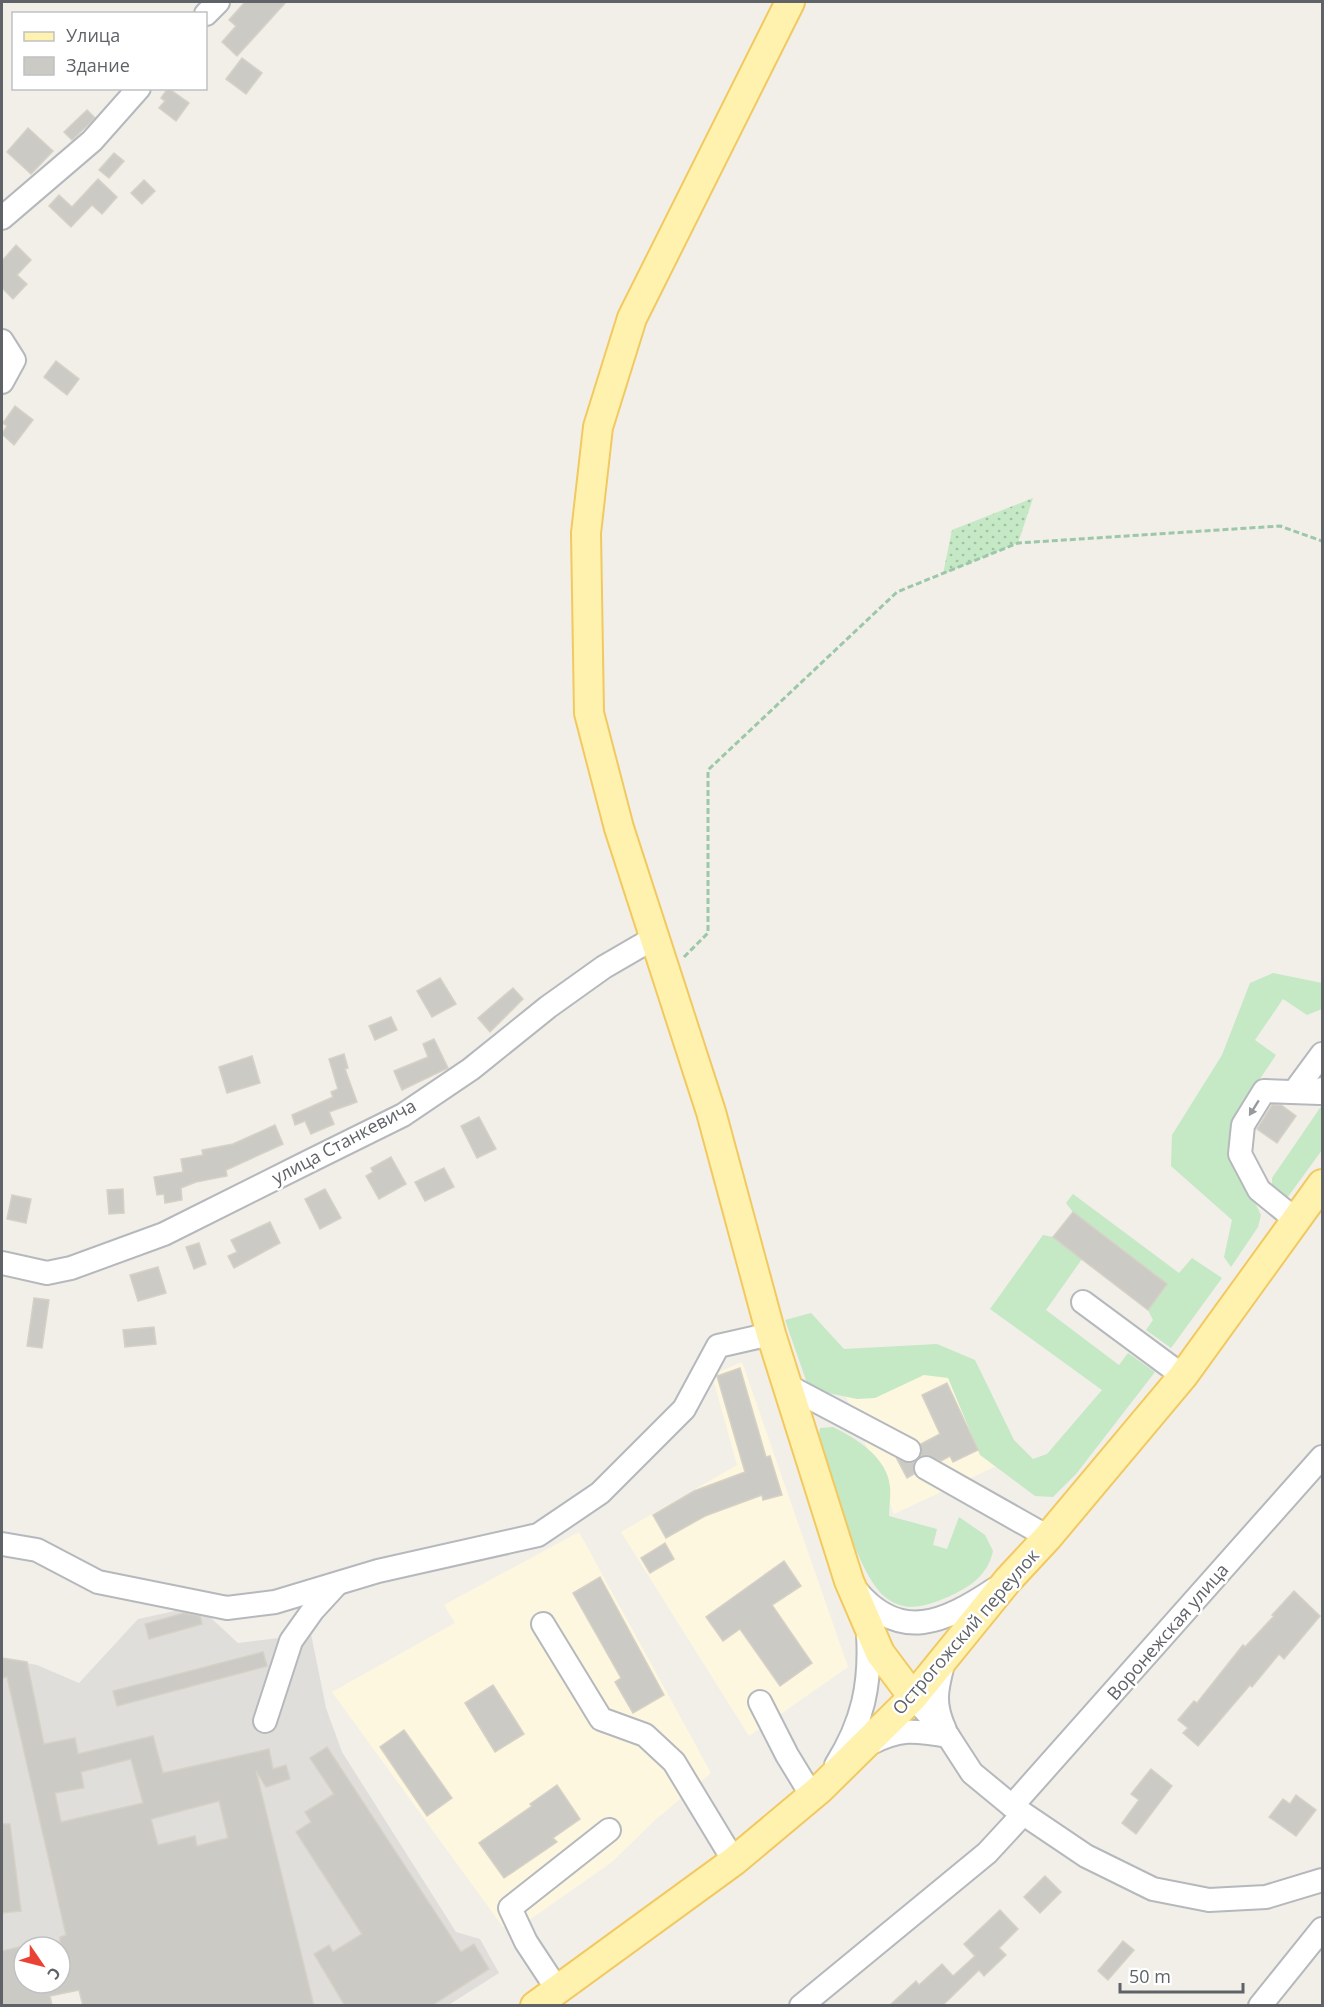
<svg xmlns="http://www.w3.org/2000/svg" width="1324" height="2007" viewBox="0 0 1324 2007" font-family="'Open Sans',sans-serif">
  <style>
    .commercial { fill: #fef7e0 }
    .industrial { fill: #e0deda }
    .grass { fill: #c5e8c5 }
    .park { fill: url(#park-dots) }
    .building { fill: #cccac5; stroke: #d6d1c6; stroke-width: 1.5; fill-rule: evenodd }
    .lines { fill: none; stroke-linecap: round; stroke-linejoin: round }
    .minor-casing { stroke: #b5b8bc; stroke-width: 26 }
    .major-casing { stroke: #f2c960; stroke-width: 32 }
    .path { stroke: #9cc7a9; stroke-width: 3; stroke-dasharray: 6 3; stroke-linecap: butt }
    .minor { stroke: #fff; stroke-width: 22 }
    .major { stroke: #fff2af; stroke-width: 28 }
    .oneway { fill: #979a9d }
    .labels { text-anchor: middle; stroke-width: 5; stroke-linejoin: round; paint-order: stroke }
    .street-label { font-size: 18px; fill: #5f6368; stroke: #fff }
  </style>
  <defs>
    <pattern id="park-dots" width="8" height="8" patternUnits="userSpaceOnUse" patternTransform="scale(1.5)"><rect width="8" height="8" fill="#c5e8c5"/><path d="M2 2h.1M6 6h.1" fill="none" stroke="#a3c0a4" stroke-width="1.8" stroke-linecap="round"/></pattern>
  </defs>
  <rect width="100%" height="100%" fill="#f1efe8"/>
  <!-- commercial -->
  <g class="commercial">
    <polygon points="742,1362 848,1667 749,1736 621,1532 737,1465 712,1375"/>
    <polygon points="956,1364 1007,1461 894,1514 845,1394"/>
    <polygon points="579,1532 711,1773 654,1821 612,1862 525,1923 503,1927 332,1692 455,1623 444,1605"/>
  </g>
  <!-- industrial -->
  <polygon class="industrial" points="198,1606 238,1643 311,1634 326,1708 342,1752 456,1932 480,1939 499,1973 447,2006 116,2005 60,1947 24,1947 24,1974 2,1979 2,1658 37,1665 79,1683 138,1619"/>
  <!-- grass -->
  <g class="grass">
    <polygon points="1273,973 1322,983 1322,1009 1307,1015 1283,999 1255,1040 1276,1055 1239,1110 1231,1141 1242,1176 1261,1215 1258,1227 1231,1267 1224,1257 1232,1220 1171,1166 1172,1135 1222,1055 1250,983"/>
    <polygon points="1322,1105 1322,1150 1287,1198 1272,1186 1272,1178"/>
    <polygon points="1073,1194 1179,1273 1192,1258 1222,1278 1171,1348 1146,1330 1153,1320 1148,1310 1167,1284 1073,1212 1066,1203"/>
    <polygon points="1043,1235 1053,1237 1082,1259 1046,1310 1119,1365 1128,1353 1155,1372 1076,1474 1053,1497 1035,1496 980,1455 948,1378 924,1375 875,1398 857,1399 828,1393 807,1383 785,1320 811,1313 844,1349 937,1344 975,1360 1014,1440 1033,1459 1047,1454 1102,1390 990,1309"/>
    <path d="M833 1427C856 1438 888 1458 890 1487 891 1496 889 1507 889 1516L937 1529 933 1545 947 1549 959 1517 985 1535 993 1551C988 1575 970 1587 948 1597 926 1606 905 1614 884 1596 857 1573 831 1478 818 1441L820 1428Z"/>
  </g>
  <!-- park -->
  <polygon class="park" points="1033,498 1018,543 943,574 952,530"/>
  <!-- building -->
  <g class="building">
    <polygon points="245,2 286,2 237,56 222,42 236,26 229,20"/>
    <polygon points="242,58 262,73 246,94 226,79"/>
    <polygon points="168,88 189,103 176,121 159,108 165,101 161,98"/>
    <polygon points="87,110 95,118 72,140 64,132"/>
    <polygon points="28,128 53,151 31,174 7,152"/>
    <polygon points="114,153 124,161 109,178 99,170"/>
    <polygon points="98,179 117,197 102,214 92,205 71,227 49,206 59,195 72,207"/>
    <polygon points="144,180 155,191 142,204 131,193"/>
    <polygon points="16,245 31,260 17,275 27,284 13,299 2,288 2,261"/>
    <polygon points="56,361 79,379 67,395 44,377"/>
    <polygon points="15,406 33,420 14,445 2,434 7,426 3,423"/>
    <polygon points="440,978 456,1004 432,1017 417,991"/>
    <polygon points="513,988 523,999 490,1032 478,1018"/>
    <polygon points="391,1017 397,1030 375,1040 369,1026"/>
    <polygon points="434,1039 448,1068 402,1090 394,1071 428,1057 423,1044"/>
    <polygon points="344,1054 348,1068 345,1069 357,1102 329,1112 334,1124 311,1134 305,1121 295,1125 292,1115 333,1097 331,1092 338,1089 329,1059"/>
    <polygon points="252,1056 260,1083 227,1093 219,1067"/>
    <polygon points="1272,1105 1281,1105 1296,1116 1277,1143 1257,1129"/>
    <polygon points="479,1117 496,1149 477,1158 461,1126"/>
    <polygon points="275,1125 283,1144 226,1170 227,1176 196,1182 181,1188 182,1200 165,1203 164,1194 157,1195 154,1177 183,1172 181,1159 203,1155 202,1150 233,1144"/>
    <polygon points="391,1157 406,1184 379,1199 366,1176 373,1172 371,1168"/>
    <polygon points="444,1168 454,1187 425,1201 415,1182"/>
    <polygon points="123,1189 124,1213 109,1214 107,1190"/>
    <polygon points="325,1189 341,1218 320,1229 305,1199"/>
    <polygon points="12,1195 31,1199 26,1223 7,1219"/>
    <polygon points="1073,1212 1167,1284 1148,1310 1053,1237"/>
    <polygon points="270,1222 280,1243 234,1268 228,1256 237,1252 231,1240"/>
    <polygon points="199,1243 206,1264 194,1269 186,1247"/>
    <polygon points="158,1267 166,1293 138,1301 130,1275"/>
    <polygon points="34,1298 49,1300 42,1348 27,1346"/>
    <polygon points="154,1327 156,1344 125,1347 123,1330"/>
    <polygon points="740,1368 766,1457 770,1456 782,1495 763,1500 762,1495 705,1516 666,1538 653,1515 694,1491 745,1472 717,1376"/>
    <polygon points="947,1383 978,1450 953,1462 950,1456 941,1461 926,1455 921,1456 921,1444 940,1434 922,1395"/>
    <polygon points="897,1459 909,1463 914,1462 914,1474 907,1478"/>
    <polygon points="665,1543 674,1559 650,1573 641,1558"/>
    <polygon points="784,1561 801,1586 772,1605 812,1663 780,1686 740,1629 723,1641 706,1617"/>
    <polygon points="600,1577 664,1695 633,1713 615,1682 621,1678 573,1593"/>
    <polygon points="1294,1591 1320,1616 1284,1659 1279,1654 1252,1687 1250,1685 1198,1746 1183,1733 1188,1728 1178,1720 1194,1701 1197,1703 1243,1645 1245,1647 1274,1616 1272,1615"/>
    <polygon points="184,1613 200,1616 202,1624 149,1639 145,1624"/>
    <polygon points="263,1652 267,1666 117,1706 113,1691"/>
    <path d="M2 1658 27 1662 44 1744 75 1738 78 1754 153 1736 163 1773 269 1749 273 1769 286 1765 290 1779 266 1787 256 1771 314 2006H83L79 1990 50 1996 52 2006H2V1951L24 1946V1983H60V1937L66 1935 7 1677 2 1678ZM131 1759 143 1803 61 1822 55 1793 84 1788 81 1772ZM219 1801 228 1838 197 1846 195 1836 158 1845 151 1819Z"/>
    <polygon points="493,1685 524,1734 495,1752 465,1703"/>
    <polygon points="404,1730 452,1798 427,1816 380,1747"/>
    <polygon points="327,1747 461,1952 474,1944 489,1969 431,2006 345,2006 314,1954 329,1945 333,1952 362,1934 296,1832 311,1822 305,1812 334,1794 310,1758"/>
    <polygon points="1151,1769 1172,1786 1136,1834 1122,1823 1139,1800 1131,1794"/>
    <polygon points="557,1785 580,1819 553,1838 557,1842 504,1878 479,1843 532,1806 530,1804"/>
    <polygon points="1296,1795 1316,1810 1296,1836 1269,1817 1283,1799 1290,1804"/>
    <polygon points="2,1824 10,1824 21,1911 2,1913"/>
    <polygon points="1045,1876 1061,1892 1040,1913 1024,1897"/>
    <polygon points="1000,1910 1018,1929 999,1948 1006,1955 984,1976 979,1970 942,2006 889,2006 916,1981 919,1985 942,1964 953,1976 975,1956 964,1944"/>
    <polygon points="1123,1941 1134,1950 1108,1980 1098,1971"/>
  </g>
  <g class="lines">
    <defs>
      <g id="minor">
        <polyline points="206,14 218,2"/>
        <polyline points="2,218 92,141 139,88"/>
        <polyline points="2,341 14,360 2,382"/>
        <polyline points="1294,1092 1322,1054"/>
        <polyline points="1296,1220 1259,1190 1240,1154 1243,1125 1264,1091 1320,1093 1322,1089"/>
        <polyline points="2,1263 47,1273 71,1268 164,1234 308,1162 403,1115 471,1069 548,1007 604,967 654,938"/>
        <polyline points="1083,1302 1183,1376"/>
        <polyline points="786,1385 909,1450"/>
        <polyline points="926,1468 1048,1537"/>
        <polyline points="2,1544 37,1550 98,1582 227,1608 275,1602 378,1571 538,1535 600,1493 684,1409 718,1346 771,1334"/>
        <path d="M855 1589C900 1644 945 1622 995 1589"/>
        <polyline points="543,1624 601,1719 645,1735 674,1762 734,1861"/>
        <path d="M944 1660C937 1688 932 1702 945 1730"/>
        <polyline points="913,1697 948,1736 972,1773 1012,1806 1086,1856 1153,1889 1209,1900 1266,1897 1322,1880"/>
        <polyline points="760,1702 787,1755 812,1796"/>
        <polyline points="265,1721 291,1641 313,1610 336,1585"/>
        <path d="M869 1744C900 1728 914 1730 948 1736"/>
        <path d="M836 1765C863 1722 871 1684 868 1634"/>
        <polyline points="1012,1806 1322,1457"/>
        <polyline points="557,1989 526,1942 510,1908 609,1830"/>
        <polyline points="801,2006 987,1853 1023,1814"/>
        <polyline points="1260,2006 1322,1929"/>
      </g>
      <g id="major">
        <polyline points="790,2 632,318 598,427 586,533 589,713 619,828 711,1112 771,1334 849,1581 880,1653 913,1697"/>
        <polyline points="535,2006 734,1861 820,1789 913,1697 1008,1580 1048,1537 1183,1376 1322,1184"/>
      </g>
    </defs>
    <!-- minor casing -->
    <use href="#minor" class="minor-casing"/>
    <!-- major casing -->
    <use href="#major" class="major-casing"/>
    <!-- path -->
    <polyline class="path" points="684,957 708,933 708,770 897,592 1018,543 1280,526 1322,541"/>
    <!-- minor -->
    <use href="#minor" class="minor"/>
    <!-- major -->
    <use href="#major" class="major"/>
  </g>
  <!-- one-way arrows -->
  <defs><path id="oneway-solid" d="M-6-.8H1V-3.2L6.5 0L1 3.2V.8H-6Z" transform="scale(1.5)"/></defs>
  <use class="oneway" href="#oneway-solid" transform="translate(1254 1108) rotate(122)"/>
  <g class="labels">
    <!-- street labels -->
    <g class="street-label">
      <text transform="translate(344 1142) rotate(-28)" y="6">улица Станкевича</text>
      <text transform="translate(966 1632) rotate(-49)" y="6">Острогожский переулок</text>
      <text transform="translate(1168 1632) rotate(-49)" y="6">Воронежская улица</text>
    </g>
  </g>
  <!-- border -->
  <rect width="1324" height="2007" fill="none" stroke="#5f6368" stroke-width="6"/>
  <!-- legend -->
  <rect x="12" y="12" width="195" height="78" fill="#ffffff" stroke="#bfc1c3" stroke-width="1.5"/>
  <rect x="24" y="32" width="30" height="9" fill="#fff2af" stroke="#bfc1c3" stroke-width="1.5"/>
  <text x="66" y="42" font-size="18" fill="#5f6368">Улица</text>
  <rect x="24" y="57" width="30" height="18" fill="#cccac5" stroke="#bfc1c3" stroke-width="1.5"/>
  <text x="66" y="72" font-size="18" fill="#5f6368">Здание</text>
  <!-- north arrow -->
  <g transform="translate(42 1965) rotate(125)"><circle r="28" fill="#ffffff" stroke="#bfc1c3" stroke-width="1.5"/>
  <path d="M0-4.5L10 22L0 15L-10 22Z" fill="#ea4335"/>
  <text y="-9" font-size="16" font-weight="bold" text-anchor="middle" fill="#5f6368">С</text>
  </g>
  <!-- scale -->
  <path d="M1120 1983v9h123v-9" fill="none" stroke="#5f6368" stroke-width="3"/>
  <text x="1129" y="1983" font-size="18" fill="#5f6368" stroke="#ffffff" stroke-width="4.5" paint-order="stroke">50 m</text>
</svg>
